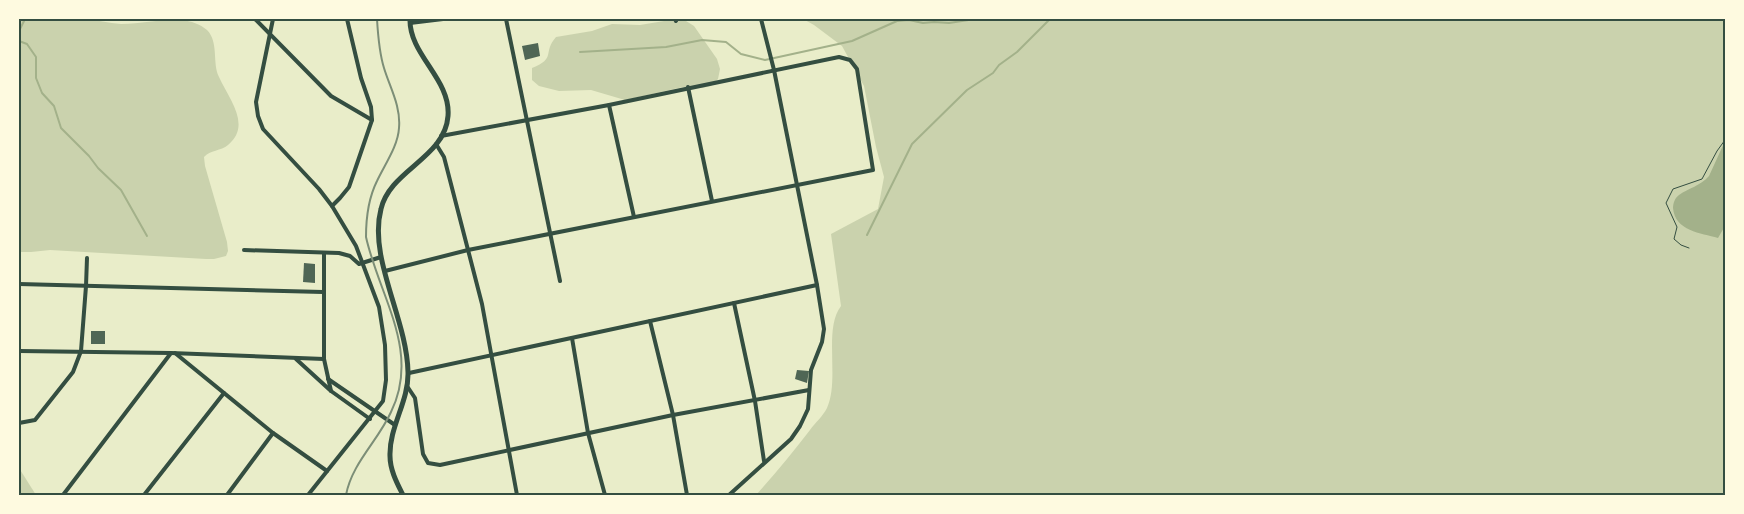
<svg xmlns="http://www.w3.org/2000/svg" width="1744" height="514" viewBox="0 0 1744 514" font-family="'Public Sans',sans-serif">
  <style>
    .green { fill: #cad2ad }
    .water { fill: #a3b18a }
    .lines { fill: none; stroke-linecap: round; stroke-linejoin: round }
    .stream { stroke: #a3b18a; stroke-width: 2 }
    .building { fill: #4f6655 }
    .path { stroke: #344e41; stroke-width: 1 }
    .minor { stroke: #344e41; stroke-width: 4 }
    .secondary { stroke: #344e41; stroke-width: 5 }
    .rail { stroke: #7c8e77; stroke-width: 2 }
    .neatline { fill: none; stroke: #344e41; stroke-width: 2 }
  </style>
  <rect width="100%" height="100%" fill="#e9edc9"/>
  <!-- green -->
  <g class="green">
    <path d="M19 19C40 19 62 17 84 19 96 20 109 23 121 24 142 24 162 19 182 20 191 21 200 24 207 30 219 42 212 63 219 77 229 99 252 125 228 145 221 151 210 150 204 157L205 166 227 242 228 251 226 256 214 259H206L50 250 31 252H19Z"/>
    <path d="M676 19 686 21 694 26 717 59 720 69 718 79 711 86 702 88 683 87 625 100 591 90 559 91 539 86 532 80V68C557 58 542 53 556 37L592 31 612 24 640 25Z"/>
    <path d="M803 19H1725V495H756C775 474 793 452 810 430 815 423 823 416 827 408 840 380 823 329 841 306L831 234 878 209 884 177 876 147 864 86 842 46 814 25Z"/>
    <polygon points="19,468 36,495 19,495"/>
  </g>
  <!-- water -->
  <path class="water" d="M1725 141V226L1718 238C1701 233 1675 231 1673 208 1673 203 1675 198 1679 195 1689 188 1700 186 1709 176Z"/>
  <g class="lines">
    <!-- stream -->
    <g class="stream">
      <polyline points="19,31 25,19"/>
      <polyline points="19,41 27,44 36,57 36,78 42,93 54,106 61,128 89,156 98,168 121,190 147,236"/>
      <polyline points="580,52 666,47 702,40 726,42 741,54 765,60 852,41 897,21 909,20 923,23 934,22 949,23 975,19"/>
      <polyline points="867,235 912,144 967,90 993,73 999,65 1017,52 1050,19"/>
    </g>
  </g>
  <!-- building -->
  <g class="building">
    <polygon points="538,43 540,56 525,60 522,46"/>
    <polygon points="304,263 315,264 315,283 303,282"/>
    <rect x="91" y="331" width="14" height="13"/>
    <polygon points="797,370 809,371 807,383 795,379"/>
  </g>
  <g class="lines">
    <!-- path -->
    <polyline class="path" points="1689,248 1681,245 1674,239 1677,227 1666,203 1673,189 1702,179 1717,151 1725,140"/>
    <!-- minor -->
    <g class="minor">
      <polyline points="255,19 331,96 372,120"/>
      <polyline points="273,19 256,102 258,116 263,129 319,189 332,206 356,246 379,307 385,345 386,380 383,401 308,495"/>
      <polyline points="506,19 560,281"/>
      <polyline points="675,19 676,21"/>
      <polyline points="410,23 443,19"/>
      <polyline points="688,87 712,201"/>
      <polyline points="609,105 634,217"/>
      <polyline points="436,144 444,157 482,304 517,495"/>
      <polyline points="332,206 340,198 349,187 372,120 371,107 361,78 347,19"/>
      <polyline points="244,250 339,253 350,256 359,264 381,257"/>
      <polyline points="324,253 324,359 331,391 370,419"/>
      <polyline points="385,271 468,250 873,170 857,69 850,60 839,57 609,105 441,136"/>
      <polyline points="19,284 323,292"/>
      <polyline points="734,303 755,401 764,461"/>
      <polyline points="650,321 673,415 687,495"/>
      <polyline points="572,338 588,433 605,495"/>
      <polyline points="19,351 171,353 324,359"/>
      <polyline points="175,353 273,433 327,471"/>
      <polyline points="296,359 331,391"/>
      <polyline points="409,373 817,285"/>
      <polyline points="328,379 395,425"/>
      <polyline points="407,386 415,398 423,454 428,463 440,465 673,415 809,390"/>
      <polyline points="19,423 35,420 73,372 81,351 86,286 87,258"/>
      <polyline points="63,495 171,353"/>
      <polyline points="144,495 224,393"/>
      <polyline points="227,495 273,433"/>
      <polyline points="729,495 791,439 800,426 808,409 811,370 822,342 824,329 817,285 774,70 761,19"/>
    </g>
    <!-- secondary -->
    <path class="secondary" d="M403 495C397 483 390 470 390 456 389 427 409 401 408 372 407 319 368 258 381 209 390 170 445 158 448 116 451 79 409 55 410 19"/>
    <!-- rail -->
    <path class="rail" d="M346 495C352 463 378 441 391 412 421 351 379 296 366 237 366 217 368 199 377 181 385 164 398 146 399 128 401 106 390 88 384 68 379 52 378 36 377 19"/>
  </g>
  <!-- border -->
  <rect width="1744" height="514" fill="none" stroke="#fefae0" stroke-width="40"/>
  <rect x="20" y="20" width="1704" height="474" class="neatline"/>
</svg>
